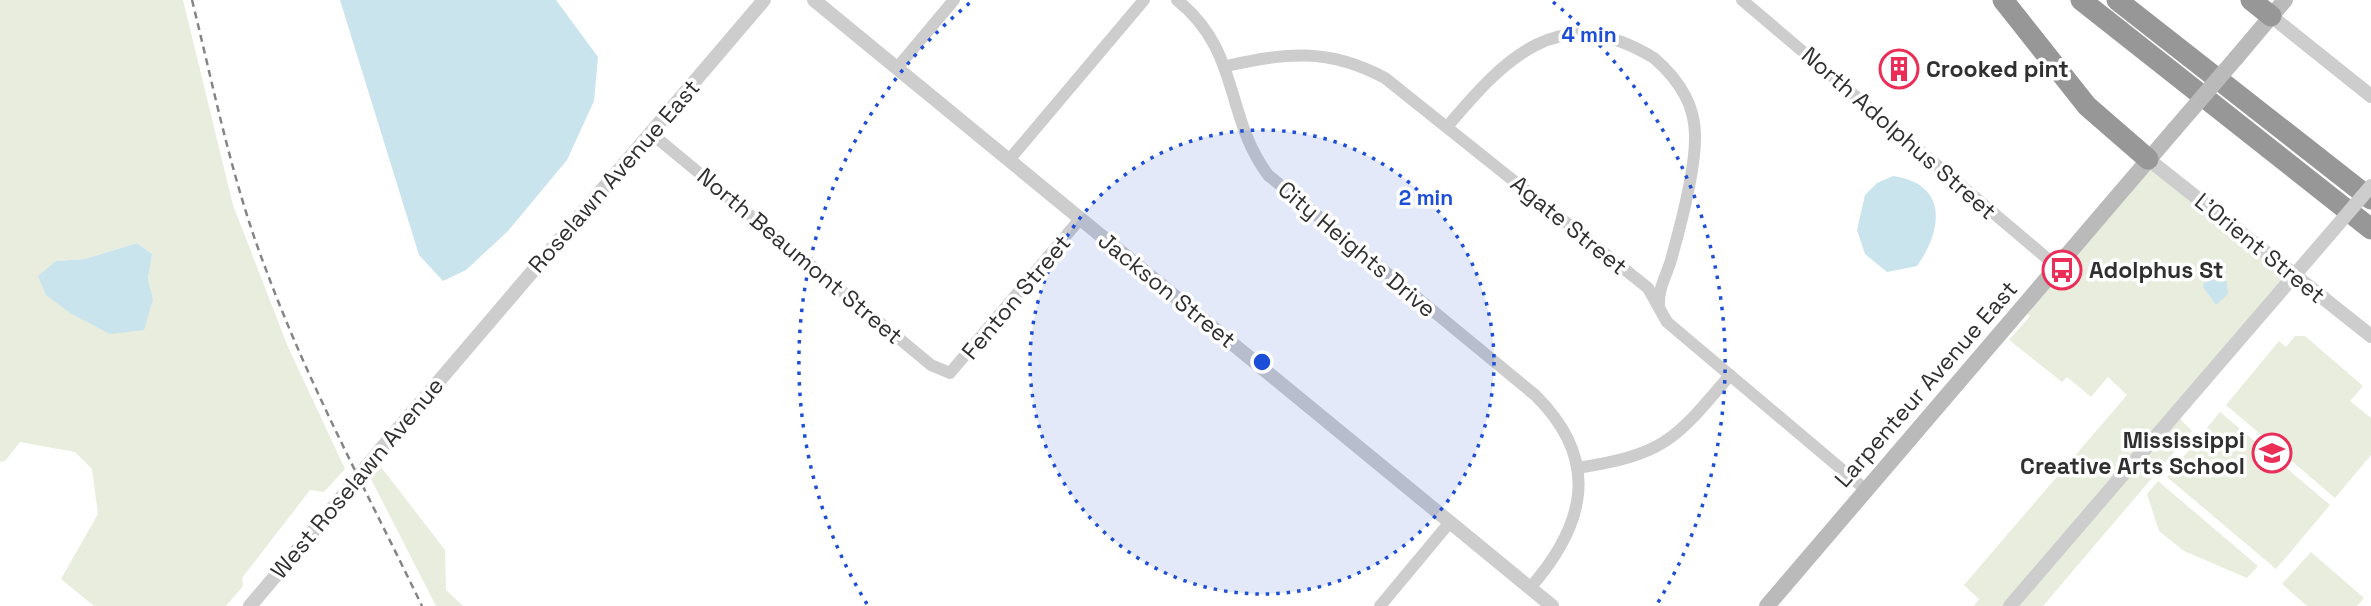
<svg xmlns="http://www.w3.org/2000/svg" width="2371" height="606" viewBox="0 0 2371 606" font-family="'Space Grotesk',sans-serif">
  <style>
    .green { fill: #e8edde; fill-rule: evenodd }
    .water { fill: #c9e4ed }
    .lines { fill: none; stroke-linecap: round; stroke-linejoin: round }
    .minor { stroke: #cdcdcd; stroke-width: 12 }
    .tertiary { stroke: #cdcdcd; stroke-width: 14 }
    .secondary { stroke: #bababa; stroke-width: 16 }
    .motorway { stroke: #979797; stroke-width: 21 }
    .rail { stroke: #858585; stroke-width: 2.5; stroke-dasharray: 7 5; stroke-linecap: butt }
    .tertiary-bridge { stroke: #cdcdcd; stroke-width: 14 }
    .secondary-bridge { stroke: #bababa; stroke-width: 16 }
    .ring { fill: none; stroke: #1d4ed8; stroke-width: 3.5; stroke-dasharray: 3.5 7 }
    .labels { text-anchor: middle; stroke-width: 7; stroke-linejoin: round; paint-order: stroke }
    .poi-label { font-size: 23px; font-weight: bold; fill: #303030; stroke: #fff; text-anchor: start }
    .street-label { font-size: 23px; fill: #303030; stroke: #fff }
    .centre { fill: #1d4ed8; stroke: #fff; stroke-width: 3.5 }
    .ring-label { font-size: 21px; text-anchor: middle; font-weight: bold; fill: #1d4ed8; stroke: #fff; stroke-width: 7; stroke-linejoin: round; paint-order: stroke }
  </style>
  <rect width="100%" height="100%" fill="#fff"/>
  <!-- green -->
  <g class="green">
    <path d="M0 0H183L233 205 288 347 345 469 324 492 310 490 242 578 243 586 226 606H94L61 579 98 514 92 469 75 452 20 442 5 461 0 462ZM137 243 152 254 148 279 153 299 56 261 85 259Z"/>
    <polygon points="2148,159 2294,276 2176,415 2192,431 2043,606 1974,606 1979,599 1964,585 2127,395 2108,377 2091,397 2067,377 2062,382 2009,340 2030,316 2021,308"/>
    <polygon points="2295,336 2305,336 2363,386 2350,401 2371,418 2371,455 2335,498 2226,405 2279,341 2286,347"/>
    <polygon points="2220,412 2330,505 2276,569 2167,477"/>
    <polygon points="381,467 445,550 446,590 463,606 436,606 371,479"/>
    <polygon points="2158,481 2258,566 2247,578 2184,551 2159,531 2147,494"/>
    <polygon points="2311,552 2364,598 2357,606 2307,606 2282,584"/>
  </g>
  <!-- water -->
  <g class="water">
    <polygon points="340,0 556,0 598,57 594,101 567,160 508,231 466,270 443,281 419,255"/>
    <path d="M1893 176C1948 184 1943 229 1917 266L1887 272 1865 254 1857 230 1865 195 1877 183Z"/>
    <polygon points="137,243 152,254 148,279 153,299 144,330 110,334 70,313 46,295 38,276 56,261 85,259"/>
    <polygon points="2216,272 2227,282 2228,294 2216,305 2203,287 2206,276"/>
  </g>
  <g class="lines">
    <!-- minor -->
    <g class="minor">
      <path d="M1177 0C1241 51 1224 116 1268 175L1535 395C1601 460 1586 524 1530 588"/>
      <polyline points="1742,0 2056,266"/>
      <path d="M1226 66C1287 53 1327 47 1385 78L1648 288 1667 322 1865 489"/>
      <polyline points="897,68 954,0"/>
      <path d="M1447 127C1506 57 1559 0 1654 58 1677 78 1695 103 1695 135 1696 168 1680 228 1671 260 1666 277 1658 288 1659 306"/>
      <polyline points="652,134 931,365 950,373 1080,219"/>
      <polyline points="1009,160 1144,0"/>
      <path d="M1577 468C1665 454 1674 441 1730 375"/>
      <polyline points="1380,606 1450,522"/>
    </g>
    <!-- tertiary -->
    <g class="tertiary">
      <polyline points="814,0 1552,606"/>
      <polyline points="2271,16 2371,96"/>
      <polyline points="2148,159 2371,336"/>
      <polyline points="381,449 764,0"/>
      <polyline points="250,606 337,503"/>
      <polyline points="2010,606 2329,235"/>
    </g>
    <!-- secondary -->
    <g class="secondary">
      <polyline points="2236,58 2285,0"/>
      <polyline points="1767,606 2174,130"/>
    </g>
    <!-- motorway -->
    <g class="motorway">
      <polyline points="2003,0 2087,106 2148,159"/>
      <polyline points="2081,0 2371,229"/>
      <polyline points="2117,0 2371,199"/>
      <polyline points="2251,0 2271,16"/>
    </g>
    <!-- rail -->
    <path class="rail" d="M192 0C214 89 232 181 265 267 308 384 368 494 422 606"/>
    <!-- tertiary-bridge -->
    <g class="tertiary-bridge">
      <polyline points="2329,235 2371,186"/>
      <polyline points="337,503 381,449"/>
    </g>
    <!-- secondary-bridge -->
    <polyline class="secondary-bridge" points="2174,130 2236,58"/>
  </g>
  <!-- distance rings -->
  <circle cx="1262" cy="362" r="232" fill="#1d4ed8" fill-opacity=".12"/>
  <g class="ring">
    <circle cx="1262" cy="362" r="232"/>
    <path d="M867 604A463 463 0 0 1 971 2M1553 2A463 463 0 0 1 1657 604"/>
  </g>
  <!-- icons -->
  <defs>
    <symbol id="building-ring" viewBox="-11 -11 22 22"><circle r="9.5" fill="#fff" stroke="#ea2e57" stroke-width="1.5"/><path d="M-4-6H4V6H1V3H-1V6H-4ZM-2.5-4.3h1.7v1.8h-1.7ZM.8-4.3h1.7v1.8H.8ZM-2.5-1h1.7V.8h-1.7ZM.8-1h1.7V.8H.8Z" fill="#ea2e57"/></symbol>
    <symbol id="bus-ring" viewBox="-11 -11 22 22"><circle r="9.5" fill="#fff" stroke="#ea2e57" stroke-width="1.5"/><path d="M-5-6H5V4H4V6H2V4H-2V6H-4V4H-5ZM-3.5-4V0h7V-4ZM-3.5 1.2v1.5H-2V1.2ZM2 1.2v1.5H3.5V1.2Z" fill="#ea2e57"/></symbol>
    <symbol id="school-ring" viewBox="-11 -11 22 22"><circle r="9.5" fill="#fff" stroke="#ea2e57" stroke-width="1.5"/><path d="M0-5L7-2L0 1L-7-2ZM-4 1L0 2.5L4 1V4Q0 6-4 4Z" fill="#ea2e57"/></symbol>
  </defs>
  <g fill-rule="evenodd">
    <use href="#building-ring" x="1877" y="47" width="44" height="44"/>
    <use href="#bus-ring" x="2040" y="248" width="44" height="44"/>
    <use href="#school-ring" x="2250" y="431" width="44" height="44"/>
  </g>
  <g class="labels">
    <!-- poi labels -->
    <g class="poi-label">
      <text x="1926" y="77">Crooked pint</text>
      <text x="2089" y="278">Adolphus St</text>
      <text x="2245" y="448" text-anchor="end">Mississippi<tspan x="2245" dy="26">Creative Arts School</tspan></text>
    </g>
    <!-- street labels -->
    <g class="street-label">
      <text transform="translate(1899 133) rotate(41)" y="8">North Adolphus Street</text>
      <text transform="translate(614 176) rotate(-49)" y="8">Roselawn Avenue East</text>
      <text transform="translate(1569 225) rotate(39)" y="8">Agate Street</text>
      <text transform="translate(2260 248) rotate(39)" y="8">L'Orient Street</text>
      <text transform="translate(1357 249) rotate(40)" y="8">City Heights Drive</text>
      <text transform="translate(800 256) rotate(40)" y="8">North Beaumont Street</text>
      <text transform="translate(1167 290) rotate(39)" y="8">Jackson Street</text>
      <text transform="translate(1016 297) rotate(-50)" y="8">Fenton Street</text>
      <text transform="translate(1926 384) rotate(-49)" y="8">Larpenteur Avenue East</text>
      <text transform="translate(357 478) rotate(-50)" y="8">West Roselawn Avenue</text>
    </g>
  </g>
  <circle cx="1262" cy="362" r="10" class="centre"/>
  <g class="ring-label">
    <text x="1589" y="42">4 min</text>
    <text x="1426" y="205">2 min</text>
  </g>
</svg>
